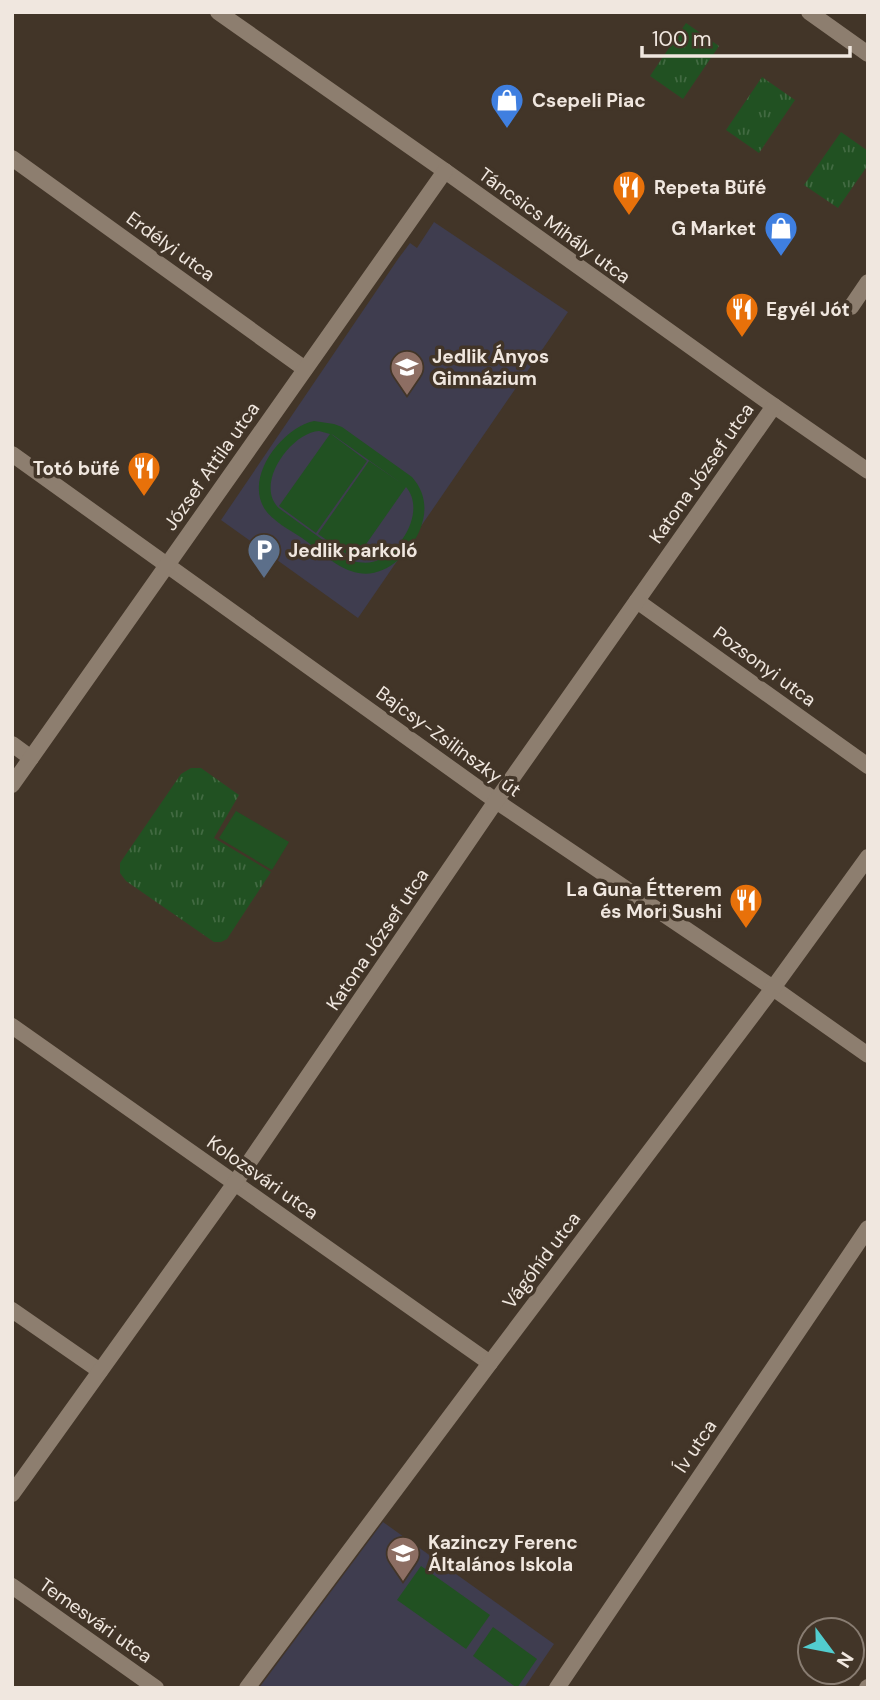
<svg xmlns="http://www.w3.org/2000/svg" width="880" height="1700" viewBox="0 0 880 1700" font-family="'DM Sans',sans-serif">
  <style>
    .education { fill: #3f3d4f }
    .grass { fill: url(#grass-tufts) }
    .pitch { fill: #215122; fill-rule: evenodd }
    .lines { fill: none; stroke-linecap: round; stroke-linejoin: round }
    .minor { stroke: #8d7e6f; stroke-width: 16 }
    .labels { text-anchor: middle; stroke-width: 7; stroke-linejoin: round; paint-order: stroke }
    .poi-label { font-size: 19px; font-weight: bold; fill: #f0e7df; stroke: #423528; text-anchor: start }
    .street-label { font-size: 19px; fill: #f0e7df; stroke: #423528 }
  </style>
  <defs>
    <pattern id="grass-tufts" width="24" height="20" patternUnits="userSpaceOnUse" patternTransform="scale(1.75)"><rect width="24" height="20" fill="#215122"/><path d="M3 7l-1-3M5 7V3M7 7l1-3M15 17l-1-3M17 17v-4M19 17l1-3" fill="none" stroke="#426a42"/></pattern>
  </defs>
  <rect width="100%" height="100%" fill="#423528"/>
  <!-- education -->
  <g class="education">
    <polygon points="434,222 568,312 358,618 221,520 398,259 410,243 417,248"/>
    <polygon points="383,1522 554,1644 524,1688 259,1688"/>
  </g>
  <!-- grass -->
  <g class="grass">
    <polygon points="686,23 719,46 683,99 650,76"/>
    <polygon points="762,77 795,100 759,153 726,130"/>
    <polygon points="841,132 868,151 868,165 838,208 804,185"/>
    <polygon points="191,768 201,768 239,795 214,838 271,872 227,939 221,942 214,942 126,881 120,873 120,863 181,774"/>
  </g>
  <!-- pitch -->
  <g class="pitch">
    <path d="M314 421 334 424 342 427 412 477C426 493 428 512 419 532 407 557 381 582 351 571 335 566 316 548 302 538 290 530 272 521 264 508 245 476 282 428 314 421ZM319 431 330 434 279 506 316 533 367 461 331 434 333 435 404 485 369 461 318 534 355 560 406 487C425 509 404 548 380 559 372 564 362 563 352 561L280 509C253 486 290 433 319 431Z"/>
    <polygon points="236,811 289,842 272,870 219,838"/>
    <polygon points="421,1566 490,1615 466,1649 397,1600"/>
    <polygon points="493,1627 537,1659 517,1688 473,1656"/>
  </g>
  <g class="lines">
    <!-- minor -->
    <g class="minor">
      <polyline points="218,12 445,171 764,399 868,471"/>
      <polyline points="809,12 868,54"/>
      <polyline points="12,158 305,369"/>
      <polyline points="851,307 868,282"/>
      <polyline points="12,454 496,801 773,988 868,1055"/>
      <polyline points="637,601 868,766"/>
      <polyline points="12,744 31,758"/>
      <polyline points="12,785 445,171"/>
      <polyline points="12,1026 490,1363"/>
      <polyline points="12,1310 100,1371"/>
      <polyline points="12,1494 235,1183 496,801 774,406"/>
      <polyline points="12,1586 156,1688"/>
      <polyline points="247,1688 490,1363 773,988 868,857"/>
      <polyline points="557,1688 868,1228"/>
      <polyline points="867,1688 868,1687"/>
    </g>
  </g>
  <!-- icons -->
  <defs>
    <symbol id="shop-pin" viewBox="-11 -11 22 30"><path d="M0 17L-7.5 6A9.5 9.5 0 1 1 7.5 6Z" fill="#3f7fe0" stroke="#423528"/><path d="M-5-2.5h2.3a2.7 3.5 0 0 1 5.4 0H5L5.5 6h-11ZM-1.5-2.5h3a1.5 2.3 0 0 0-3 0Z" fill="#fff"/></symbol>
    <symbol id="restaurant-pin" viewBox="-11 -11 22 30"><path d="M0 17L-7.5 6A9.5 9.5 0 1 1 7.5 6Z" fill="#e8710a" stroke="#423528"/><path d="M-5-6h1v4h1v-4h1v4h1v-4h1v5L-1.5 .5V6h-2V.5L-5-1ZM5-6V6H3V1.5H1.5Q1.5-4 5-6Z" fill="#fff"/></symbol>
    <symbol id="school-pin" viewBox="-11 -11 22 30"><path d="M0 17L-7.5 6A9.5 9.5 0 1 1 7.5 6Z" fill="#8d6e63" stroke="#423528"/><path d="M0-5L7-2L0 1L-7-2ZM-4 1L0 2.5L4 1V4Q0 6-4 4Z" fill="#fff"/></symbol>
    <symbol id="parking-pin" viewBox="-11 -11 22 30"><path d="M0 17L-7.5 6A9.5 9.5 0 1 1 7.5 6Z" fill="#5c6f8a" stroke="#423528"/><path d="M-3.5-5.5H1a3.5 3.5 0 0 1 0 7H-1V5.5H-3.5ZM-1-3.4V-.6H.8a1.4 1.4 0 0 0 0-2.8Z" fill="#fff"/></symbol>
  </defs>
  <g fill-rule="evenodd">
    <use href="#shop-pin" x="488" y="81" width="38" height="52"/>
    <use href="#restaurant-pin" x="610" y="168" width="38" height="52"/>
    <use href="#shop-pin" x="762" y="209" width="38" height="52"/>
    <use href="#restaurant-pin" x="723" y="290" width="38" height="52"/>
    <use href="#school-pin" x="388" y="348" width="38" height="52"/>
    <use href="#restaurant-pin" x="125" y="449" width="38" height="52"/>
    <use href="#parking-pin" x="245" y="531" width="38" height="52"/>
    <use href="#restaurant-pin" x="727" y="881" width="38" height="52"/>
    <use href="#school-pin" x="384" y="1534" width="38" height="52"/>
  </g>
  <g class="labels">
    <!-- poi labels -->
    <g class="poi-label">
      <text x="532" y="107">Csepeli Piac</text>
      <text x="654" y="194">Repeta Büfé</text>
      <text x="756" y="235" text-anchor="end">G Market</text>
      <text x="766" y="316">Egyél Jót</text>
      <text x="432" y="363">Jedlik Ányos<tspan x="432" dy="22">Gimnázium</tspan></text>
      <text x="120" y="475" text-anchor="end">Totó büfé</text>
      <text x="288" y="557">Jedlik parkoló</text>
      <text x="722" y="896" text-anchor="end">La Guna Étterem<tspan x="722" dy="22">és Mori Sushi</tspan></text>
      <text x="428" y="1549">Kazinczy Ferenc<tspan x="428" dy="22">Általános Iskola</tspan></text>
    </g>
    <!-- street labels -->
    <g class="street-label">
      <text transform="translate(555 225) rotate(36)" y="7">Táncsics Mihály utca</text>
      <text transform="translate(171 246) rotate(36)" y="7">Erdélyi utca</text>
      <text transform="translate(211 466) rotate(-55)" y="7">József Attila utca</text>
      <text transform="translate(701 473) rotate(-55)" y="7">Katona József utca</text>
      <text transform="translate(765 666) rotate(36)" y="7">Pozsonyi utca</text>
      <text transform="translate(449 741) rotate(36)" y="7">Bajcsy-Zsilinszky út</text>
      <text transform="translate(377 939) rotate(-56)" y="7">Katona József utca</text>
      <text transform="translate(263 1177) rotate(35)" y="7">Kolozsvári utca</text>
      <text transform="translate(541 1260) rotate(-53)" y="7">Vágóhíd utca</text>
      <text transform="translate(695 1446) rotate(-56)" y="7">Ív utca</text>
      <text transform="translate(96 1620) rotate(35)" y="7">Temesvári utca</text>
    </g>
  </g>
  <!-- border -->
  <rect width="880" height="1700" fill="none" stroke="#f0e7df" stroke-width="28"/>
  <!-- north arrow -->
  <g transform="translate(831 1651) rotate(122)"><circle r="33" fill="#423528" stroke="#887c71" stroke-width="2"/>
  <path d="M0-5L12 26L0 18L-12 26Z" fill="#52cdcf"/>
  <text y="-10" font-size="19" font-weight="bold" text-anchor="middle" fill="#f0e7df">N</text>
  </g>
  <!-- scale -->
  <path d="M642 46v10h208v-10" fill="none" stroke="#f0e7df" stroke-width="3.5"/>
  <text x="652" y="46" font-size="21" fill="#f0e7df" stroke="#423528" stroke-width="5" paint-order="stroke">100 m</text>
</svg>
